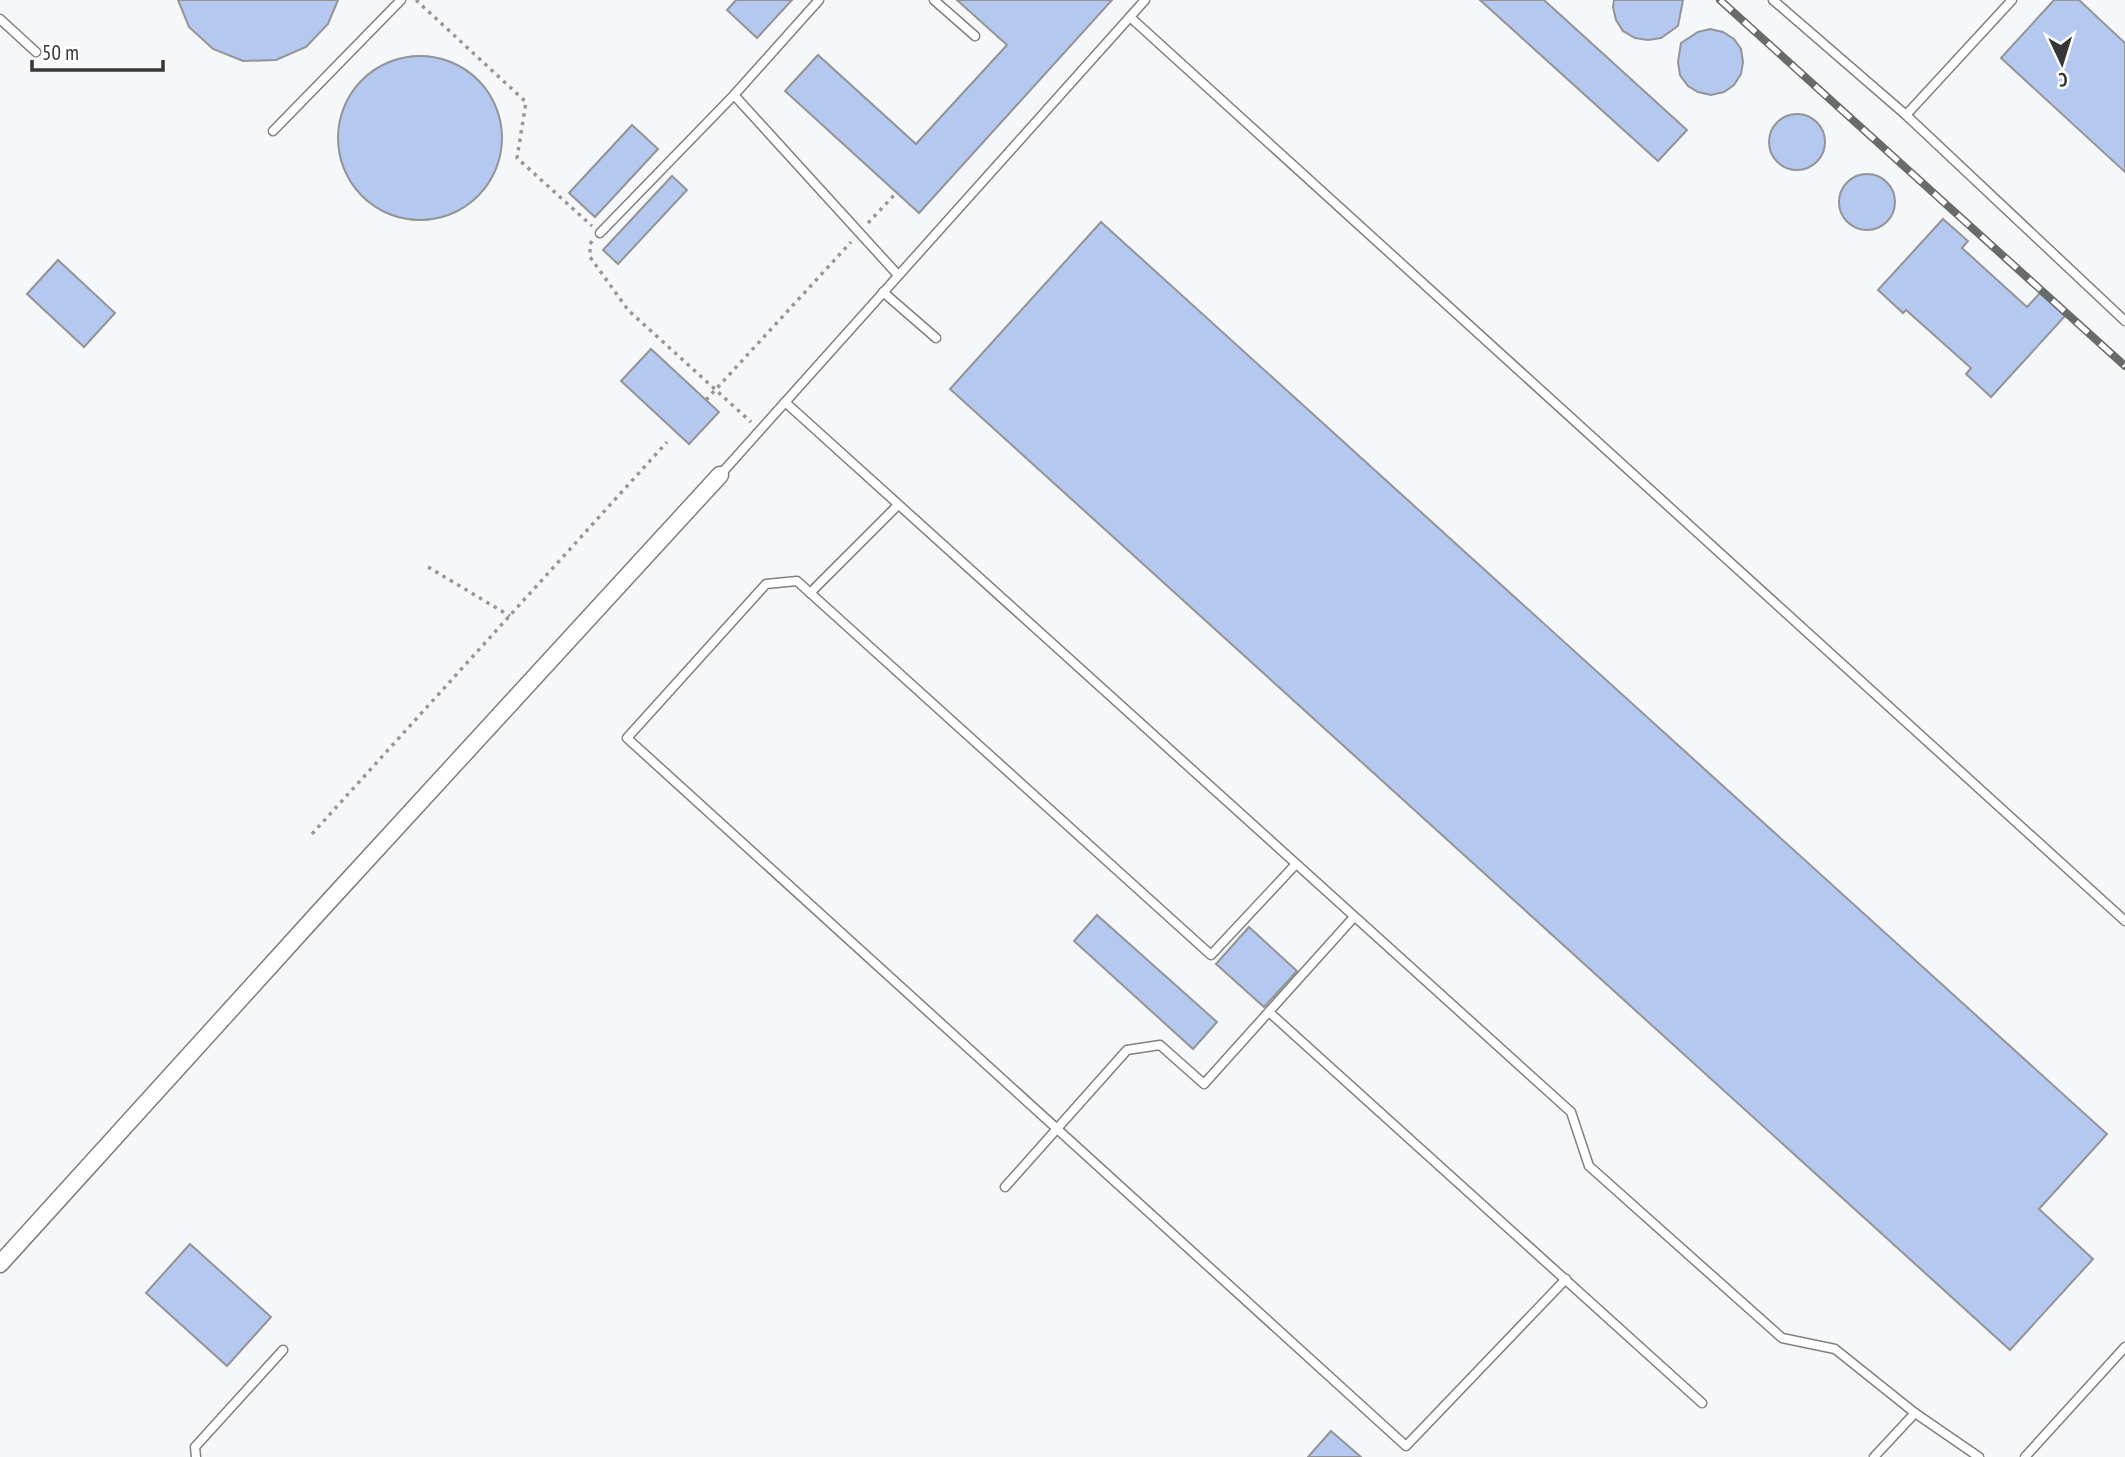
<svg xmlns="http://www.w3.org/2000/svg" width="2125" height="1457" viewBox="0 0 2125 1457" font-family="'PT Sans Narrow',sans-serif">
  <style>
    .building { fill: #b4c8f0; stroke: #949496; stroke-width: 2 }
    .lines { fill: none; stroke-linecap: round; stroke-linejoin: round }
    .lane-casing { stroke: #7f8081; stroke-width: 11 }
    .street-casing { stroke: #7f8081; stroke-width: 19 }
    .path { stroke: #989899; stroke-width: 3.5; stroke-dasharray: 3.5 5; stroke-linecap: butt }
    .lane { stroke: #fff; stroke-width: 8 }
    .street { stroke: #fff; stroke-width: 16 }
    .rail-casing { stroke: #696a6a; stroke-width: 8 }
    .rail { stroke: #fff; stroke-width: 5; stroke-dasharray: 16; stroke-linecap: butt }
  </style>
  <rect width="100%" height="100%" fill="#f6f7f9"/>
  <!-- building -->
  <g class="building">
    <polygon points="178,0 338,0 328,24 306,47 276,60 243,61 213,49 189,27"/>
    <polygon points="736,0 792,0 757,38 727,10"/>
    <polygon points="957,0 1112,0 919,213 785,91 818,55 916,144 1007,45"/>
    <polygon points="1480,0 1544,0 1687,130 1658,161"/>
    <polygon points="1614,0 1683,0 1678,26 1661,38 1648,40 1635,38 1623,31 1616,20 1613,7"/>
    <polygon points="2054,0 2079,0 2125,43 2125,172 2001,58"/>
    <polygon points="1710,29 1723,32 1734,39 1741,49 1743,62 1741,74 1734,85 1724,92 1711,95 1698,92 1688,86 1680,75 1678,62 1681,43 1698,32"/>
    <circle cx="420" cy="138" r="82"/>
    <circle cx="1797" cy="142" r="28"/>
    <polygon points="632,125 658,149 595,217 569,193"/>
    <circle cx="1867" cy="202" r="28"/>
    <polygon points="672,176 687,190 618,264 603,250"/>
    <polygon points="1943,219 1968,241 1962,248 2027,307 2040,293 2065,316 1991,397 1966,374 1971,368 1906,310 1903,313 1878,290"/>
    <polygon points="1101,222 2107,1134 2039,1209 2093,1259 2010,1350 950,389"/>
    <polygon points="58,260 115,313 84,347 27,294"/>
    <polygon points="651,349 719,412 689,444 621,381"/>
    <polygon points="1097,915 1217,1022 1193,1049 1074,941"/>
    <polygon points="1249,927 1297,971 1264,1007 1216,964"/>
    <polygon points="190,1244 271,1317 227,1366 146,1293"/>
    <polygon points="1331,1431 1361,1457 1308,1457"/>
  </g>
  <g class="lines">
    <defs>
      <g id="lane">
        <polyline points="934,0 975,36"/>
        <polyline points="1773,0 1906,115"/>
        <polyline points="2012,0 1906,115 2125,321"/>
        <polyline points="1130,17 2125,921"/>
        <polyline points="0,19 36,52"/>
        <polyline points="734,95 898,275"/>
        <polyline points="273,131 401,0"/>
        <polyline points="600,233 734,95 819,0"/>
        <polyline points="883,292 936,338"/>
        <polyline points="785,402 1571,1112 1589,1166 1782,1338 1835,1349 1915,1413"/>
        <polyline points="720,475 1145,0"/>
        <polyline points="810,593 898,505"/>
        <polyline points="1296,864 1211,955 797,581 766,584 627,738 1406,1446 1566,1279"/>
        <polyline points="1269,1012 1702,1403"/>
        <polyline points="1005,1187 1127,1050 1160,1045 1204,1084 1354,917"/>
        <polyline points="196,1457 195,1447 283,1350"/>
        <polyline points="1874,1457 1915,1413 1979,1457"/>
        <polyline points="2025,1457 2125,1347"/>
      </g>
      <polyline id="street" points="0,1264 320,911 720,475"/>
    </defs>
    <!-- lane casing -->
    <use href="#lane" class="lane-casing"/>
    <!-- street casing -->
    <use href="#street" class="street-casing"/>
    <!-- path -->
    <g class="path">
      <polyline points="416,0 526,102 517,158 592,226"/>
      <polyline points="868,223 897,192"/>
      <polyline points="592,241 590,244 590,257 628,310 751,422"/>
      <polyline points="706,400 851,242"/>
      <polyline points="428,567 510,616"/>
      <polyline points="312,834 667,442"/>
    </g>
    <!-- lane -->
    <use href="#lane" class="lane"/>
    <!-- street -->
    <use href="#street" class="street"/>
    <defs>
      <polyline id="rail" points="1720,0 2125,366"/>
    </defs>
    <!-- rail casing -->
    <use href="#rail" class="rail-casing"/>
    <!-- rail -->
    <use href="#rail" class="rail"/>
  </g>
  <!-- north arrow -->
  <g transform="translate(2062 63) rotate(176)" stroke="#ffffff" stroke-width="5" paint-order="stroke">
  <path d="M0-5L12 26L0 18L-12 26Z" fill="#363636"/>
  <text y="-10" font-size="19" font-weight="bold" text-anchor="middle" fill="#363636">С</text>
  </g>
  <!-- scale -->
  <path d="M32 60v10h131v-10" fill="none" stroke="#363636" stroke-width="3.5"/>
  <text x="42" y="60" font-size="21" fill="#363636" stroke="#ffffff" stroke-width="5" paint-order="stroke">50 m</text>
</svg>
